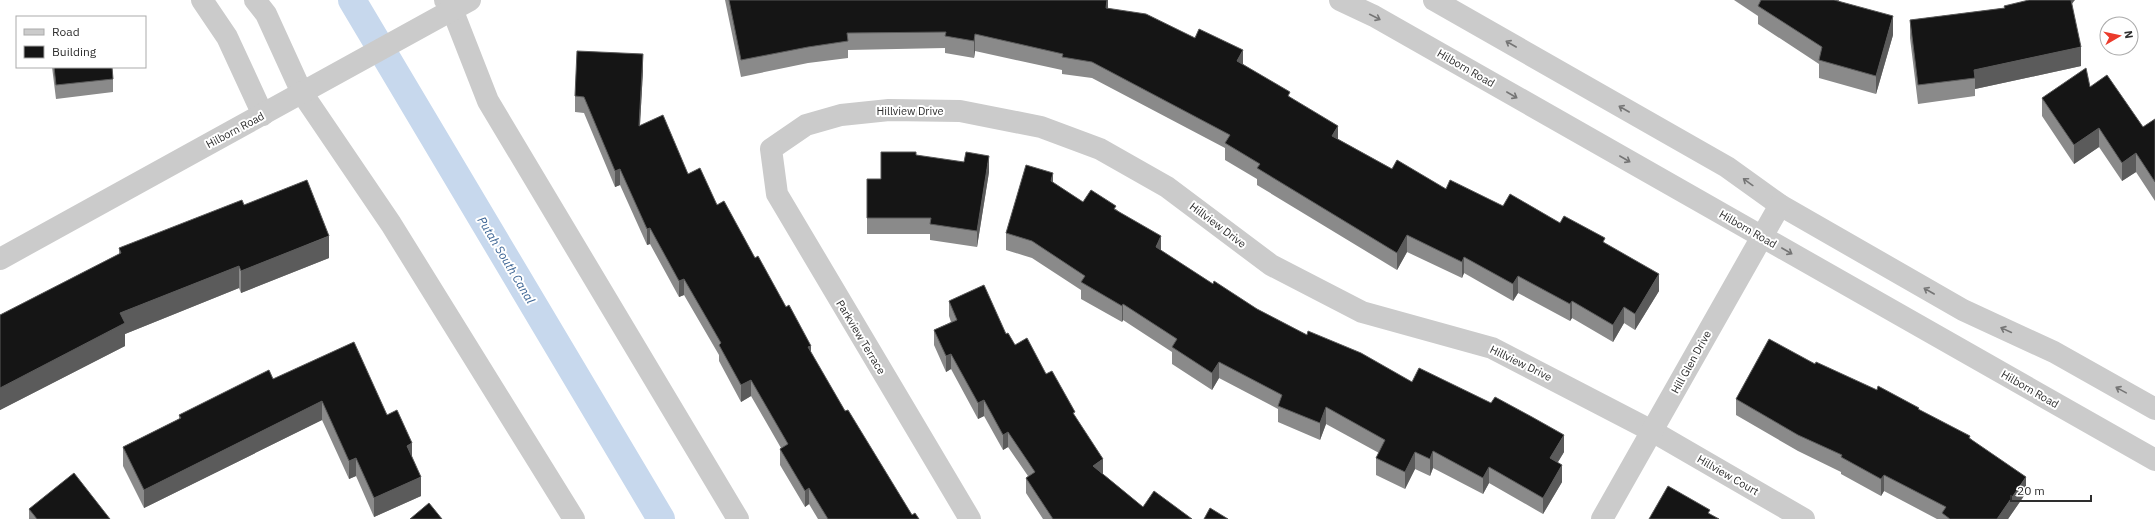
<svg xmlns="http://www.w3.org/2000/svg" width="2155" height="519" viewBox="0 0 2155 519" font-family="'IBM Plex Sans',sans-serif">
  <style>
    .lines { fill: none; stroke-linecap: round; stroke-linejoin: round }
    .canal { stroke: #c7d8ed; stroke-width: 28 }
    .minor { stroke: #cbcbcb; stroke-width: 22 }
    .wall { fill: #8a8a8a }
    .shaded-wall { fill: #5b5b5b }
    .building { fill: #151515; stroke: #5b5b5b }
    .oneway { stroke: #757575 }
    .labels { text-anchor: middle; stroke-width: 4; stroke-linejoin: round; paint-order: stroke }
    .street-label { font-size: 11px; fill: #2e2e2e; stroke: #fff }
    .water-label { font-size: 12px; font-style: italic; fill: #3a6393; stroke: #fff }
  </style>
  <rect width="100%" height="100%" fill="#fff"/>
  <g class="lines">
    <!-- canal -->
    <polyline class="canal" points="352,0 661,519"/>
    <!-- minor -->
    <g class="minor">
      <polyline points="202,0 227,37 263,115"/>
      <polyline points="255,0 266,14 302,93 391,224 574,519"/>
      <polyline points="445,0 452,9 488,101 738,519"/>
      <polyline points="1340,0 1374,16 2155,460"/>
      <polyline points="1434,0 1727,167 1780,205 1963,310 2054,352 2155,409"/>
      <polyline points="0,259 470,0"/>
      <polyline points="970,519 777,194 771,149 806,125 841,115 889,110 960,111 1041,127 1100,149 1167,187 1271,265 1362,312 1492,348 1652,431 1804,519"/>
      <polyline points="1602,519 1780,205"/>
    </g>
  </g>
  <!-- wall -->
  <g class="wall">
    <polygon points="725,0 1108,0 1108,8 1243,64 1290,97 1338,139 1392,169 1446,189 1560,223 1605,243 1659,291 1635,330 1624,323 1613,342 1572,318 1570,321 1518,293 1513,301 1464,273 1462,278 1407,252 1397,270 1257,185 1257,179 1225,160 1225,148 1092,78 1062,74 1062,70 975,51 974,58 945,53 945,48 848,50 848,58 808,63 741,77"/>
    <polygon points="1734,0 1839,0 1839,1 1893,35 1876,94 1819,78 1819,64 1758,24 1758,16"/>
    <polygon points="2072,4 2081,66 1975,89 1975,96 1918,104 1910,38 1910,20 2004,8 2004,6"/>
    <polygon points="52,67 112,67 113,79 113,92 56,99"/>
    <polygon points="643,70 640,125 688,174 717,205 755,258 845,411 912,515 919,519 818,519 809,504 805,507 780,465 780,449 781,448 751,396 741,402 719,361 719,355 684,295 679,297 650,244 647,245 620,185 615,187 584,113 575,112 575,96"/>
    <polygon points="2090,87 2143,127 2155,119 2155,201 2136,172 2122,181 2099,147 2074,164 2042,116 2042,98"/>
    <polygon points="916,155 989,172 977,247 930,240 930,234 867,234 867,179 881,179"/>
    <polygon points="1053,183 1083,202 1116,209 1161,251 1213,284 1257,309 1307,335 1412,382 1564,452 1558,462 1562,482 1543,514 1489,483 1483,494 1433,468 1430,476 1415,469 1405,489 1376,475 1376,458 1379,453 1326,424 1320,440 1278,422 1278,409 1219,378 1212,390 1172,364 1172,352 1123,320 1122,322 1081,299 1081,290 1032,258 1006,250 1006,233"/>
    <polygon points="244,205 329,258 241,293 239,288 125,334 125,346 0,410 0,315 119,254 119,248"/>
    <polygon points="949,301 1006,334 1015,345 1046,374 1075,416 1103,474 1143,507 1192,519 1043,519 1026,493 1026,478 1028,476 1008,447 1003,450 984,416 978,419 951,369 946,372 934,345 934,330 951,322 949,316"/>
    <polygon points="1815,364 1919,410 1970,438 2026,493 2008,519 1937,519 1884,491 1881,496 1841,474 1841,472 1798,451 1736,415 1736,399"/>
    <polygon points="273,379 387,415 412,457 421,496 374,517 356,476 349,479 322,420 144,508 123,466 123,447 179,419 179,415"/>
    <polygon points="29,509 110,519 29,519"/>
  </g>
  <!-- shaded-wall -->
  <g class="shaded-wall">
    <polygon points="1107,0 1108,0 1108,9 1106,8"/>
    <polygon points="2071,0 2075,0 2071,5"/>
    <polygon points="1893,16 1893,35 1876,94 1876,76"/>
    <polygon points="975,34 975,51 974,58 974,41"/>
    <polygon points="2081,47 2081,66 1975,89 1975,78 1974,70"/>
    <polygon points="1243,50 1243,66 1237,61"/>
    <polygon points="643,54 643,70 639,142 639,126"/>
    <polygon points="1338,126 1338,143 1332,136"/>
    <polygon points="2099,128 2099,147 2074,164 2074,145"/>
    <polygon points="2136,153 2136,172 2122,181 2122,163"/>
    <polygon points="989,156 989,172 977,247 977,231"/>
    <polygon points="620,169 620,185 615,187 615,171"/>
    <polygon points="1053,173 1053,190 1051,181"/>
    <polygon points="650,228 650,244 647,245 647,229"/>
    <polygon points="1407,235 1407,252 1397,270 1397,253"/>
    <polygon points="329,236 329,258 241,293 241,271"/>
    <polygon points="1161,236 1161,253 1156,247"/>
    <polygon points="1464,257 1464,273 1462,278 1462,262"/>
    <polygon points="239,266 239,288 125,334 125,346 0,410 0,388 120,313"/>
    <polygon points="1659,274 1659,291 1635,330 1635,314"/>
    <polygon points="1518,276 1518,293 1513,301 1513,284"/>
    <polygon points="684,279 684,295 679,297 679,281"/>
    <polygon points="1572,301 1572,318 1570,321 1570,304"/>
    <polygon points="1123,304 1123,320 1122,322 1122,306"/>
    <polygon points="1624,307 1624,323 1613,342 1613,325"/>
    <polygon points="811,346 811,362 808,347"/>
    <polygon points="951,354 951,369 946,372 946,356"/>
    <polygon points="1219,362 1219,378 1212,390 1212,373"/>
    <polygon points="751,380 751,396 741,402 741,385"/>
    <polygon points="984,400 984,416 978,419 978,403"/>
    <polygon points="322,401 322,420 144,508 144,490"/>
    <polygon points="1326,407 1326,424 1320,440 1320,423"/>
    <polygon points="1008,432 1008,447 1003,450 1003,435"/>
    <polygon points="1564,435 1564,452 1550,475 1550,458"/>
    <polygon points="412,443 412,462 407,446"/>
    <polygon points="1433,451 1433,468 1430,476 1430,459"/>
    <polygon points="1415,452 1415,469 1405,489 1405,472"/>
    <polygon points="356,458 356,476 349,479 349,461"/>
    <polygon points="1103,459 1103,474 1093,466"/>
    <polygon points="1562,465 1562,482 1543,514 1543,498"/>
    <polygon points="1489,467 1489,483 1483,494 1483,478"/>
    <polygon points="1884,475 1884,491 1881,496 1881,479"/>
    <polygon points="421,477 421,496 374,517 374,498"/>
    <polygon points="2026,477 2026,493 2008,519 1997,519"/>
    <polygon points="809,488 809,504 805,507 805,491"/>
  </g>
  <!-- building -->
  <g class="building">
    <polygon points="729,0 1107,0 1106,8 1146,14 1195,38 1199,29 1243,50 1237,61 1290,92 1288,96 1338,126 1332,136 1392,169 1397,160 1446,189 1450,180 1503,206 1510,194 1560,223 1564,216 1605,238 1603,242 1659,274 1635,314 1624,307 1613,325 1572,301 1570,304 1518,276 1513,284 1464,257 1462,262 1407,235 1397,253 1257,168 1260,164 1225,143 1230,135 1092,62 1062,57 1063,54 975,34 974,41 945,36 946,32 847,33 848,41 808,47 741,60"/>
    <polygon points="1761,0 1834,0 1893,16 1876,76 1819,60 1822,47 1758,6"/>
    <polygon points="2029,0 2071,0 2081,47 1974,70 1975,78 1918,85 1910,20 2005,8 2004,6"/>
    <polygon points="577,51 643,54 639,126 663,115 688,174 700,168 717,205 724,201 755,258 758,256 786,307 789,305 811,346 808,347 845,411 848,410 912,515 915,513 919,519 828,519 809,488 805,491 780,449 788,444 751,380 741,385 719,345 721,343 684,279 679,281 650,228 647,229 620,169 615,171 584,97 575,96"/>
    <polygon points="54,67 112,67 113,79 56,85"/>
    <polygon points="2086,68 2090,87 2107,75 2143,127 2155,119 2155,182 2136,153 2122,163 2099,128 2074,145 2042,98"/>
    <polygon points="881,152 916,152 916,155 964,162 966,152 989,156 977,231 930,224 931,218 867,218 867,179 881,179"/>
    <polygon points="1026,165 1053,173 1051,181 1083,202 1091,190 1116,206 1114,209 1161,236 1156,247 1213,284 1214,281 1257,309 1307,335 1308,331 1361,353 1412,382 1419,368 1491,403 1495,397 1532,417 1564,435 1550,458 1562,465 1543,498 1489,467 1483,478 1433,451 1430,459 1415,452 1405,472 1376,458 1385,440 1326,407 1320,423 1278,406 1282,395 1219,362 1212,373 1172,347 1177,339 1123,304 1122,306 1081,282 1085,276 1032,241 1006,233"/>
    <polygon points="307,180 329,236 241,271 239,266 120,313 125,323 0,388 0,315 121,253 119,248 242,200 244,205"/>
    <polygon points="984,285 1006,334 1008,333 1015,345 1027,338 1046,374 1052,371 1075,412 1073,413 1103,459 1093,466 1143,507 1154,491 1192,519 1053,519 1026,478 1035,472 1008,432 1003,435 984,400 978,403 951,354 946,356 934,330 957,320 949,301"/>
    <polygon points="1769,339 1815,364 1816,362 1877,390 1878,386 1919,408 1918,409 1970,436 1969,438 2026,477 1997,519 1950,519 1942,513 1946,507 1884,475 1881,479 1841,457 1842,455 1798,435 1736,399"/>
    <polygon points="354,342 387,415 397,410 412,443 407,446 421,477 374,498 356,458 349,461 322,401 144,490 123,447 181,418 179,415 269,370 273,379"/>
    <polygon points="74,473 110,519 37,519 29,509"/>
    <polygon points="1668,486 1710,510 1708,513 1719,519 1649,519"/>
    <polygon points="429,503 442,519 410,519"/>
    <polygon points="1210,508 1228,519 1204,519"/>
  </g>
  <!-- one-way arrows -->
  <defs><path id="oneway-shaft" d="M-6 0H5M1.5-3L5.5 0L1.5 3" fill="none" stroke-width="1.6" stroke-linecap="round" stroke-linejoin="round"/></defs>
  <g class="oneway">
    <use href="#oneway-shaft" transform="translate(1375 17) rotate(27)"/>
    <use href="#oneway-shaft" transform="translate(1511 44) rotate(-150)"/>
    <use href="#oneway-shaft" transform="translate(1512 95) rotate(30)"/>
    <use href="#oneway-shaft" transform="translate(1624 109) rotate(-150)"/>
    <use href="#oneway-shaft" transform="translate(1625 159) rotate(30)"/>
    <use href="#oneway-shaft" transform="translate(1748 182) rotate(-144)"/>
    <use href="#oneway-shaft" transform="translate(1787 251) rotate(30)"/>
    <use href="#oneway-shaft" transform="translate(1929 291) rotate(-150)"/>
    <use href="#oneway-shaft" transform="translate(2006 330) rotate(-155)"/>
    <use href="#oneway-shaft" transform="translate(2121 390) rotate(-151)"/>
  </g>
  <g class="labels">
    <!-- street labels -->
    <g class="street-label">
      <text transform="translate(1466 68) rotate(30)" y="4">Hilborn Road</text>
      <text x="910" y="115">Hillview Drive</text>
      <text transform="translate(235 130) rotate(-28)" y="4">Hilborn Road</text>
      <text transform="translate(1218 225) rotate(37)" y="4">Hillview Drive</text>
      <text transform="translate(1748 229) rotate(30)" y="4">Hilborn Road</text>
      <text transform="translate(861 337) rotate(59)" y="4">Parkview Terrace</text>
      <text transform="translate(1691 362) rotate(-61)" y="4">Hill Glen Drive</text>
      <text transform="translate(1521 363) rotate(26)" y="4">Hillview Drive</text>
      <text transform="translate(2030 389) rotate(30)" y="4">Hilborn Road</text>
      <text transform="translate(1728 475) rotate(30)" y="4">Hillview Court</text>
    </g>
    <!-- water labels -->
    <g class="water-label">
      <text transform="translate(506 260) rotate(59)" y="4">Putah South Canal</text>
    </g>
  </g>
  <!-- legend -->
  <rect x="16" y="16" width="130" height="52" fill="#ffffff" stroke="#ababab"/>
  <rect x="24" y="29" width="20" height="6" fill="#cbcbcb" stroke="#ababab"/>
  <text x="52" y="36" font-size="12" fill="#2e2e2e">Road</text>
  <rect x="24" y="46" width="20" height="12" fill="#151515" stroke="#ababab"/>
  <text x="52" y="56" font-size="12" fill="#2e2e2e">Building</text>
  <!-- north arrow -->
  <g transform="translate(2119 36) rotate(81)"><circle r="19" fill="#ffffff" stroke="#ababab"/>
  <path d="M0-3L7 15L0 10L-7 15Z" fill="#eb3a2b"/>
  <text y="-6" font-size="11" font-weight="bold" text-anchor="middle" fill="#2e2e2e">N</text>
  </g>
  <!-- scale -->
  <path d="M2011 495v6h80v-6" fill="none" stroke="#2e2e2e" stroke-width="2"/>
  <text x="2017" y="495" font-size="12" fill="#2e2e2e" stroke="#ffffff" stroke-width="3" paint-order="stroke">20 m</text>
</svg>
